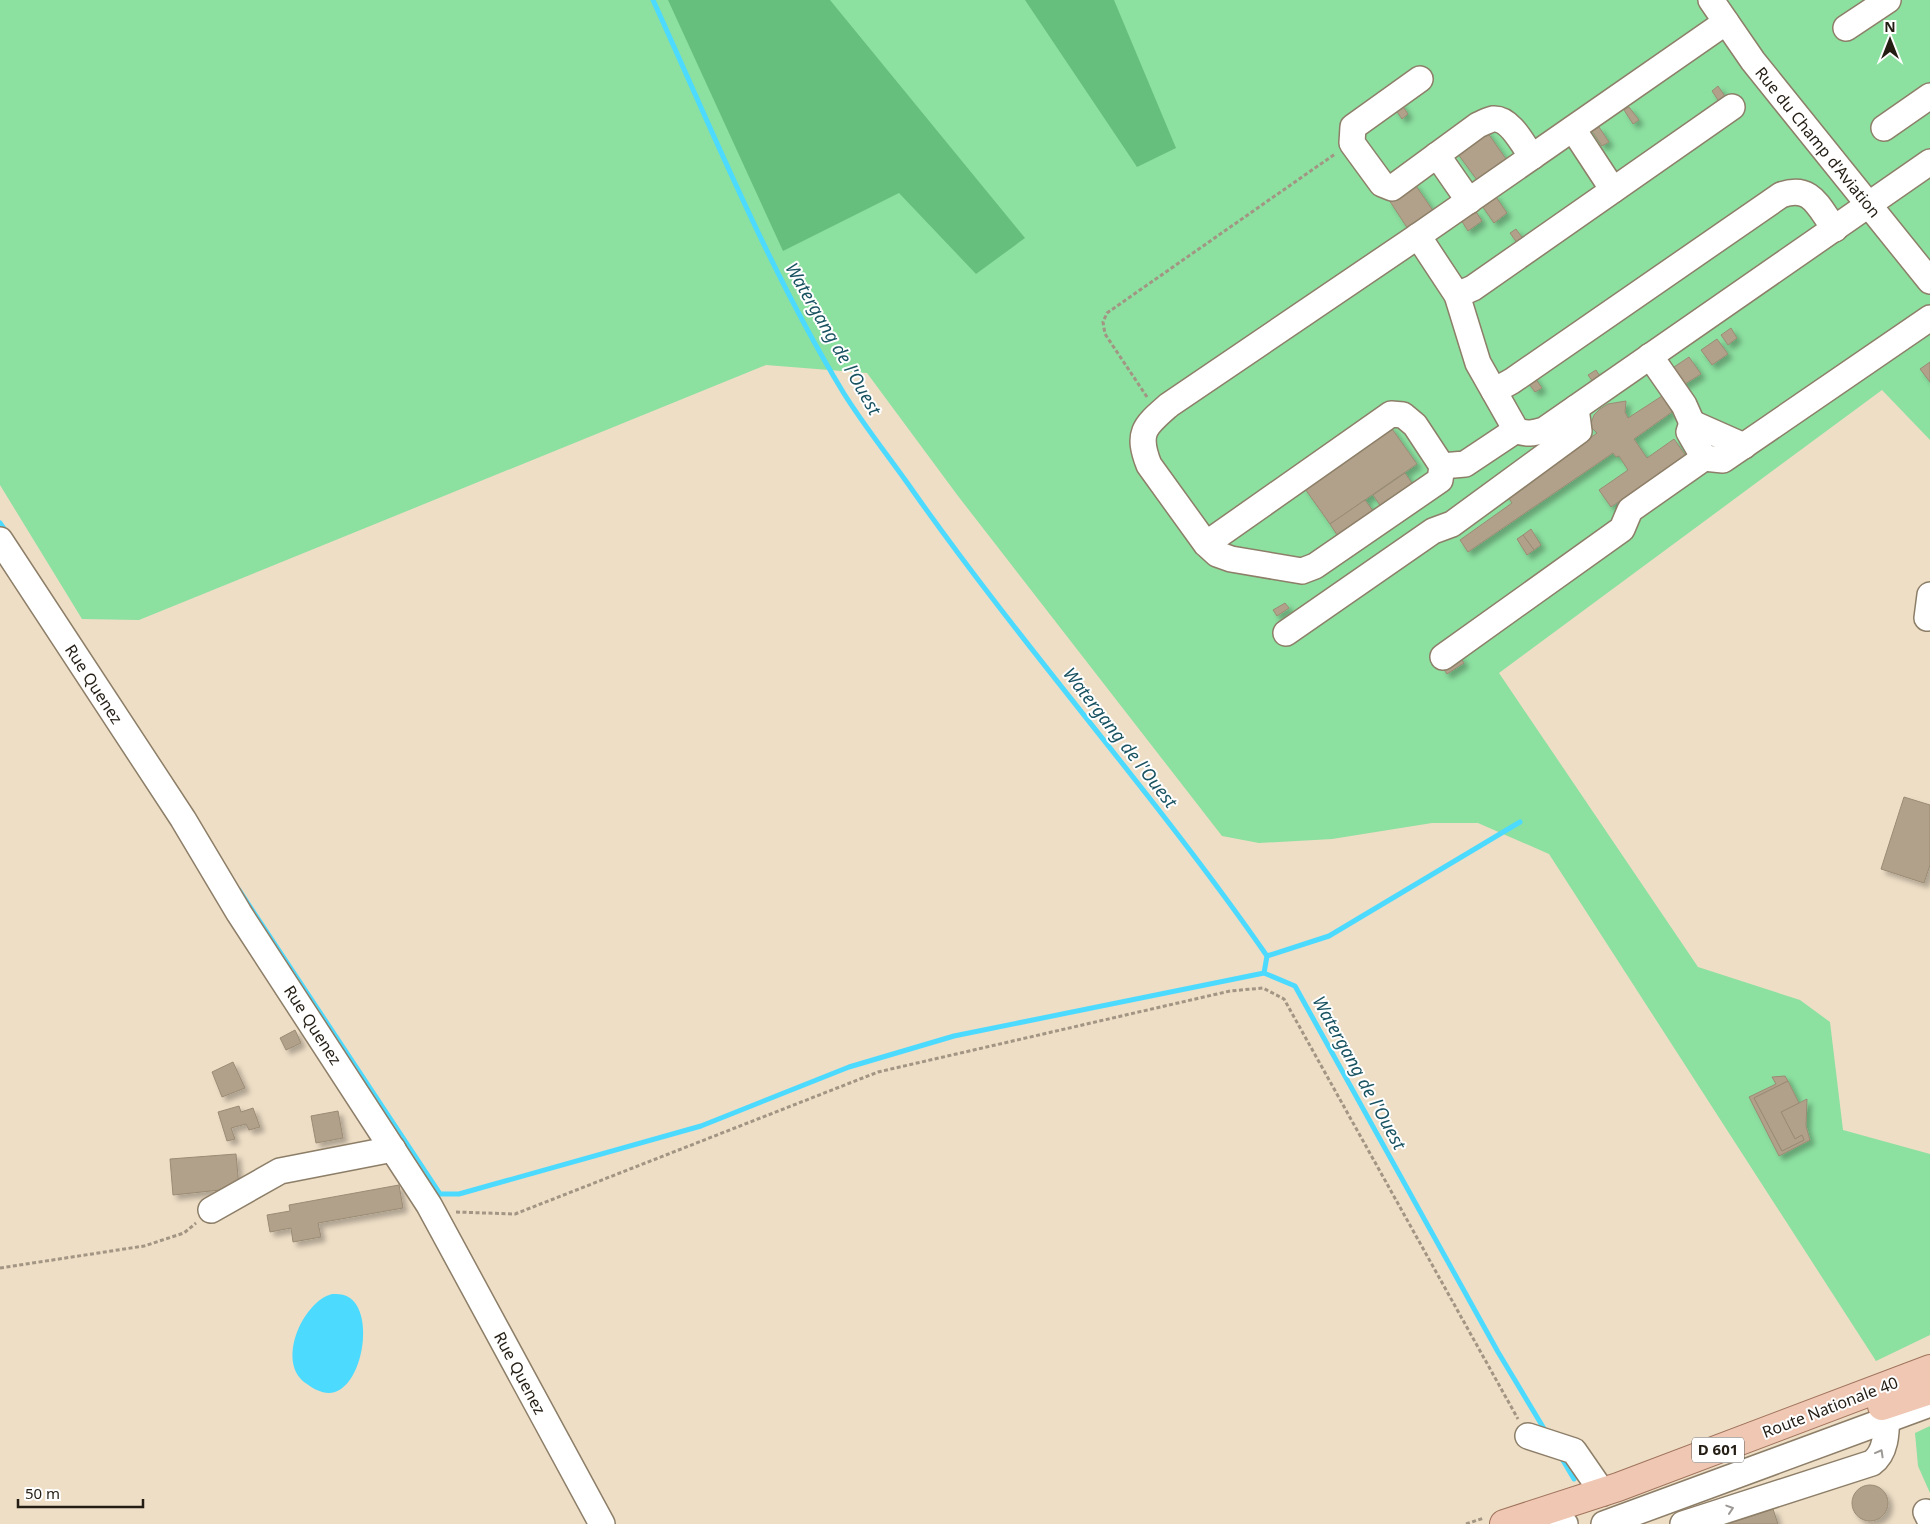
<svg xmlns="http://www.w3.org/2000/svg" width="1930" height="1524" viewBox="0 0 1930 1524" font-family="'Noto Sans',sans-serif">
  <style>
    .green { fill: #8ce0a0 }
    .forest { fill: #67bf7e }
    .water { fill: #4ddaff }
    .lines { fill: none; stroke-linecap: round; stroke-linejoin: round }
    .stream { stroke: #4ddaff; stroke-width: 5 }
    .building { fill: #b1a18a; stroke: #9a8b75; filter: url(#shadow) }
    .minor-casing { stroke: #8d7e68; stroke-width: 28 }
    .major-casing { stroke: #a0735b; stroke-width: 30 }
    .path { stroke: #a29583; stroke-width: 3; stroke-dasharray: 4 2.5; stroke-linecap: butt }
    .minor { stroke: #fff; stroke-width: 25 }
    .major { stroke: #efc7b3; stroke-width: 28 }
    .oneway { stroke: #9c9995 }
    .labels { text-anchor: middle; stroke-width: 4; stroke-linejoin: round; paint-order: stroke }
    .shield { fill: #fff; stroke: #65615a; stroke-width: 1 }
    .shield-label { font-size: 15px; font-weight: bold; fill: #231d14 }
    .street-label { font-size: 16px; fill: #231d14; stroke: #fff }
    .water-label { font-size: 18px; font-style: italic; fill: #195362; stroke: #fff }
  </style>
  <defs>
    <filter id="shadow"><feDropShadow dx="4.5" dy="4.5" stdDeviation="2.5" flood-color="#0004"/></filter>
  </defs>
  <rect width="100%" height="100%" fill="#eedec6"/>
  <!-- green -->
  <g class="green">
    <polygon points="0,0 1930,0 1930,440 1882,390 1499,673 1698,967 1800,1000 1830,1022 1843,1130 1930,1154 1930,1335 1876,1361 1549,854 1478,823 1432,823 1332,839 1259,843 1222,836 958,496 867,373 766,365 139,620 82,619 0,485"/>
    <polygon points="1930,1426 1930,1493 1918,1466 1915,1433"/>
  </g>
  <!-- forest -->
  <g class="forest">
    <polygon points="668,0 830,0 1025,238 976,274 899,193 783,251"/>
    <polygon points="1025,0 1114,0 1176,148 1137,167"/>
  </g>
  <!-- water -->
  <path class="water" d="M332 1294C338 1294 345 1294 350 1298 374 1315 363 1383 335 1392 325 1395 315 1390 307 1384 275 1364 302 1302 332 1294Z"/>
  <g class="lines">
    <!-- stream -->
    <g class="stream">
      <path d="M653 0C713 132 768 268 843 392 864 426 890 458 913 491 1025 650 1156 796 1267 956L1264 973 1295 986 1498 1352 1546 1432"/>
      <polyline points="0,523 7,533"/>
      <polyline points="239,890 440,1194 459,1194 701,1126 849,1067 954,1036 1264,973"/>
      <polyline points="1267,956 1329,936 1520,822"/>
      <polyline points="1561,1457 1574,1479"/>
    </g>
  </g>
  <!-- building -->
  <g class="building">
    <polygon points="1718,86 1727,99 1720,103 1712,91"/>
    <polygon points="1400,102 1408,114 1402,119 1393,106"/>
    <polygon points="1629,107 1639,120 1633,124 1624,110"/>
    <polygon points="1599,127 1609,142 1602,146 1592,131"/>
    <polygon points="1485,129 1506,159 1477,180 1455,150"/>
    <polygon points="1414,183 1434,212 1408,229 1389,200"/>
    <polygon points="1494,194 1507,213 1494,223 1480,203"/>
    <polygon points="1475,210 1482,221 1468,231 1461,220"/>
    <polygon points="1516,229 1526,243 1520,247 1510,233"/>
    <polygon points="1731,328 1737,338 1728,345 1721,335"/>
    <polygon points="1717,339 1728,354 1712,365 1701,350"/>
    <polygon points="1689,357 1701,374 1682,386 1671,369"/>
    <polygon points="1930,362 1930,382 1920,369"/>
    <polygon points="1596,370 1603,381 1596,386 1588,375"/>
    <polygon points="1533,375 1542,388 1535,392 1526,380"/>
    <polygon points="1662,396 1672,412 1634,439 1647,458 1674,439 1686,456 1611,507 1599,490 1628,470 1619,456 1616,457 1613,453 1468,552 1460,540 1512,503 1505,492 1586,436 1589,439 1597,433 1590,426 1594,415 1600,409 1608,404 1626,401 1625,412 1628,418"/>
    <polygon points="1390,426 1417,464 1330,524 1303,486"/>
    <polygon points="1405,473 1416,489 1384,511 1373,495"/>
    <polygon points="1365,500 1377,516 1341,541 1330,524"/>
    <polygon points="1531,529 1541,545 1534,550 1523,535"/>
    <polygon points="1523,535 1534,550 1527,555 1517,539"/>
    <polygon points="1285,603 1289,608 1277,616 1273,610"/>
    <polygon points="1459,655 1464,663 1447,674 1442,667"/>
    <polygon points="1904,797 1930,805 1930,865 1924,883 1881,869"/>
    <polygon points="295,1030 301,1043 286,1050 280,1038"/>
    <polygon points="233,1062 245,1088 222,1097 212,1072"/>
    <polygon points="1785,1076 1788,1081 1754,1098 1782,1151 1804,1140 1802,1135 1795,1139 1781,1112 1807,1099 1806,1126 1810,1140 1779,1156 1749,1097 1776,1084 1772,1077"/>
    <polygon points="1788,1081 1799,1103 1781,1112 1795,1139 1802,1135 1804,1140 1782,1151 1754,1098"/>
    <polygon points="239,1106 241,1112 253,1108 260,1127 249,1130 246,1124 231,1128 235,1139 227,1141 218,1112"/>
    <polygon points="338,1111 343,1138 316,1143 311,1116"/>
    <polygon points="236,1154 239,1188 173,1195 170,1159"/>
    <polygon points="399,1185 403,1208 318,1223 321,1237 293,1242 291,1228 270,1232 267,1215 290,1211 289,1205"/>
    <circle cx="1870" cy="1503" r="18"/>
    <polygon points="1773,1509 1778,1524 1727,1524"/>
  </g>
  <g class="lines">
    <defs>
      <g id="minor">
        <polyline points="1711,0 1753,61 1930,281"/>
        <polyline points="1846,28 1888,0"/>
        <path d="M1420 79 1353 127 1352 143 1382 184 1392 188 1478 125C1483 123 1488 120 1493 119 1510 117 1524 146 1532 157"/>
        <polyline points="1884,128 1930,96"/>
        <polyline points="1573,129 1613,190"/>
        <polyline points="1437,155 1469,201"/>
        <path d="M1418 236 1457 295 1478 363 1516 430C1526 435 1534 433 1544 430L1930 162"/>
        <polyline points="1457,295 1473,288 1732,107"/>
        <polyline points="1650,356 1684,405 1692,423"/>
        <path d="M1494 391 1512 381 1781 195C1812 184 1818 207 1835 229"/>
        <polyline points="1704,458 1689,432 1692,423 1744,446"/>
        <polyline points="1442,466 1465,464 1516,430"/>
        <polyline points="0,540 183,819 239,913 429,1205 602,1524"/>
        <path d="M1206 544 1391 414 1403 415 1415 425 1442 466 1440 480 1315 566 1302 571 1231 559 1217 554 1206 544 1149 465C1136 432 1145 426 1169 405L1418 236 1726 22"/>
        <polyline points="1927,618 1930,595"/>
        <polyline points="1286,633 1433,531 1452,524 1579,431 1576,408"/>
        <polyline points="1443,657 1622,529 1630,510 1704,458 1723,460 1930,318"/>
        <polyline points="211,1210 280,1171 393,1149"/>
        <polyline points="1528,1436 1574,1451 1603,1493"/>
        <polyline points="1926,1512 1930,1520"/>
        <polyline points="1562,1524 1565,1524"/>
        <polyline points="1604,1524 1930,1404"/>
        <path d="M1683 1524 1872 1463C1889 1451 1886 1424 1887 1406"/>
      </g>
      <g id="major">
        <polyline points="1882,1406 1930,1390"/>
        <polyline points="1504,1524 1618,1487 1930,1369"/>
      </g>
    </defs>
    <!-- minor casing -->
    <use href="#minor" class="minor-casing"/>
    <!-- major casing -->
    <use href="#major" class="major-casing"/>
    <!-- path -->
    <g class="path">
      <polyline points="1147,397 1105,334 1103,322 1107,313 1335,154"/>
      <polyline points="456,1212 515,1214 878,1072 1230,991 1263,988 1284,999 1518,1419"/>
      <polyline points="0,1268 144,1246 184,1233 196,1223"/>
      <polyline points="1466,1524 1484,1518"/>
    </g>
    <!-- minor -->
    <use href="#minor" class="minor"/>
    <!-- major -->
    <use href="#major" class="major"/>
  </g>
  <!-- one-way arrows -->
  <defs><path id="oneway-chevron" d="M-2-3.5L2.5 0L-2 3.5" fill="none" stroke-width="1.6" stroke-linecap="round" stroke-linejoin="round" transform="scale(1.25)"/></defs>
  <g class="oneway">
    <use href="#oneway-chevron" transform="translate(1880 1453) rotate(-61)"/>
    <use href="#oneway-chevron" transform="translate(1730 1509) rotate(-18)"/>
  </g>
  <g class="labels">
    <!-- shield labels -->
    <rect class="shield" x="1692" y="1437.5" width="52" height="25" rx="4"/>
    <g class="shield-label">
      <text x="1718" y="1455">D 601</text>
    </g>
    <!-- street labels -->
    <g class="street-label">
      <text transform="translate(1818 142) rotate(51)" y="6">Rue du Champ d'Aviation</text>
      <text transform="translate(94 684) rotate(57)" y="6">Rue Quenez</text>
      <text transform="translate(313 1025) rotate(57)" y="6">Rue Quenez</text>
      <text transform="translate(520 1373) rotate(62)" y="6">Rue Quenez</text>
      <text transform="translate(1830 1407) rotate(-21)" y="6">Route Nationale 40</text>
    </g>
    <!-- water labels -->
    <g class="water-label">
      <text transform="translate(833 339) rotate(60)" y="6">Watergang de l'Ouest</text>
      <text transform="translate(1120 738) rotate(52)" y="6">Watergang de l'Ouest</text>
      <text transform="translate(1359 1073) rotate(61)" y="6">Watergang de l'Ouest</text>
    </g>
  </g>
  <!-- north arrow -->
  <g transform="translate(1890 40)" stroke="#ffffff" stroke-width="4" paint-order="stroke">
  <path d="M0-4L9 19L0 12L-9 19Z" fill="#231d14"/>
  <text y="-8" font-size="14" font-weight="bold" text-anchor="middle" fill="#231d14">N</text>
  </g>
  <!-- scale -->
  <path d="M18 1499v8h125v-8" fill="none" stroke="#231d14" stroke-width="2.5"/>
  <text x="25" y="1499" font-size="15" fill="#231d14" stroke="#ffffff" stroke-width="4" paint-order="stroke">50 m</text>
</svg>
